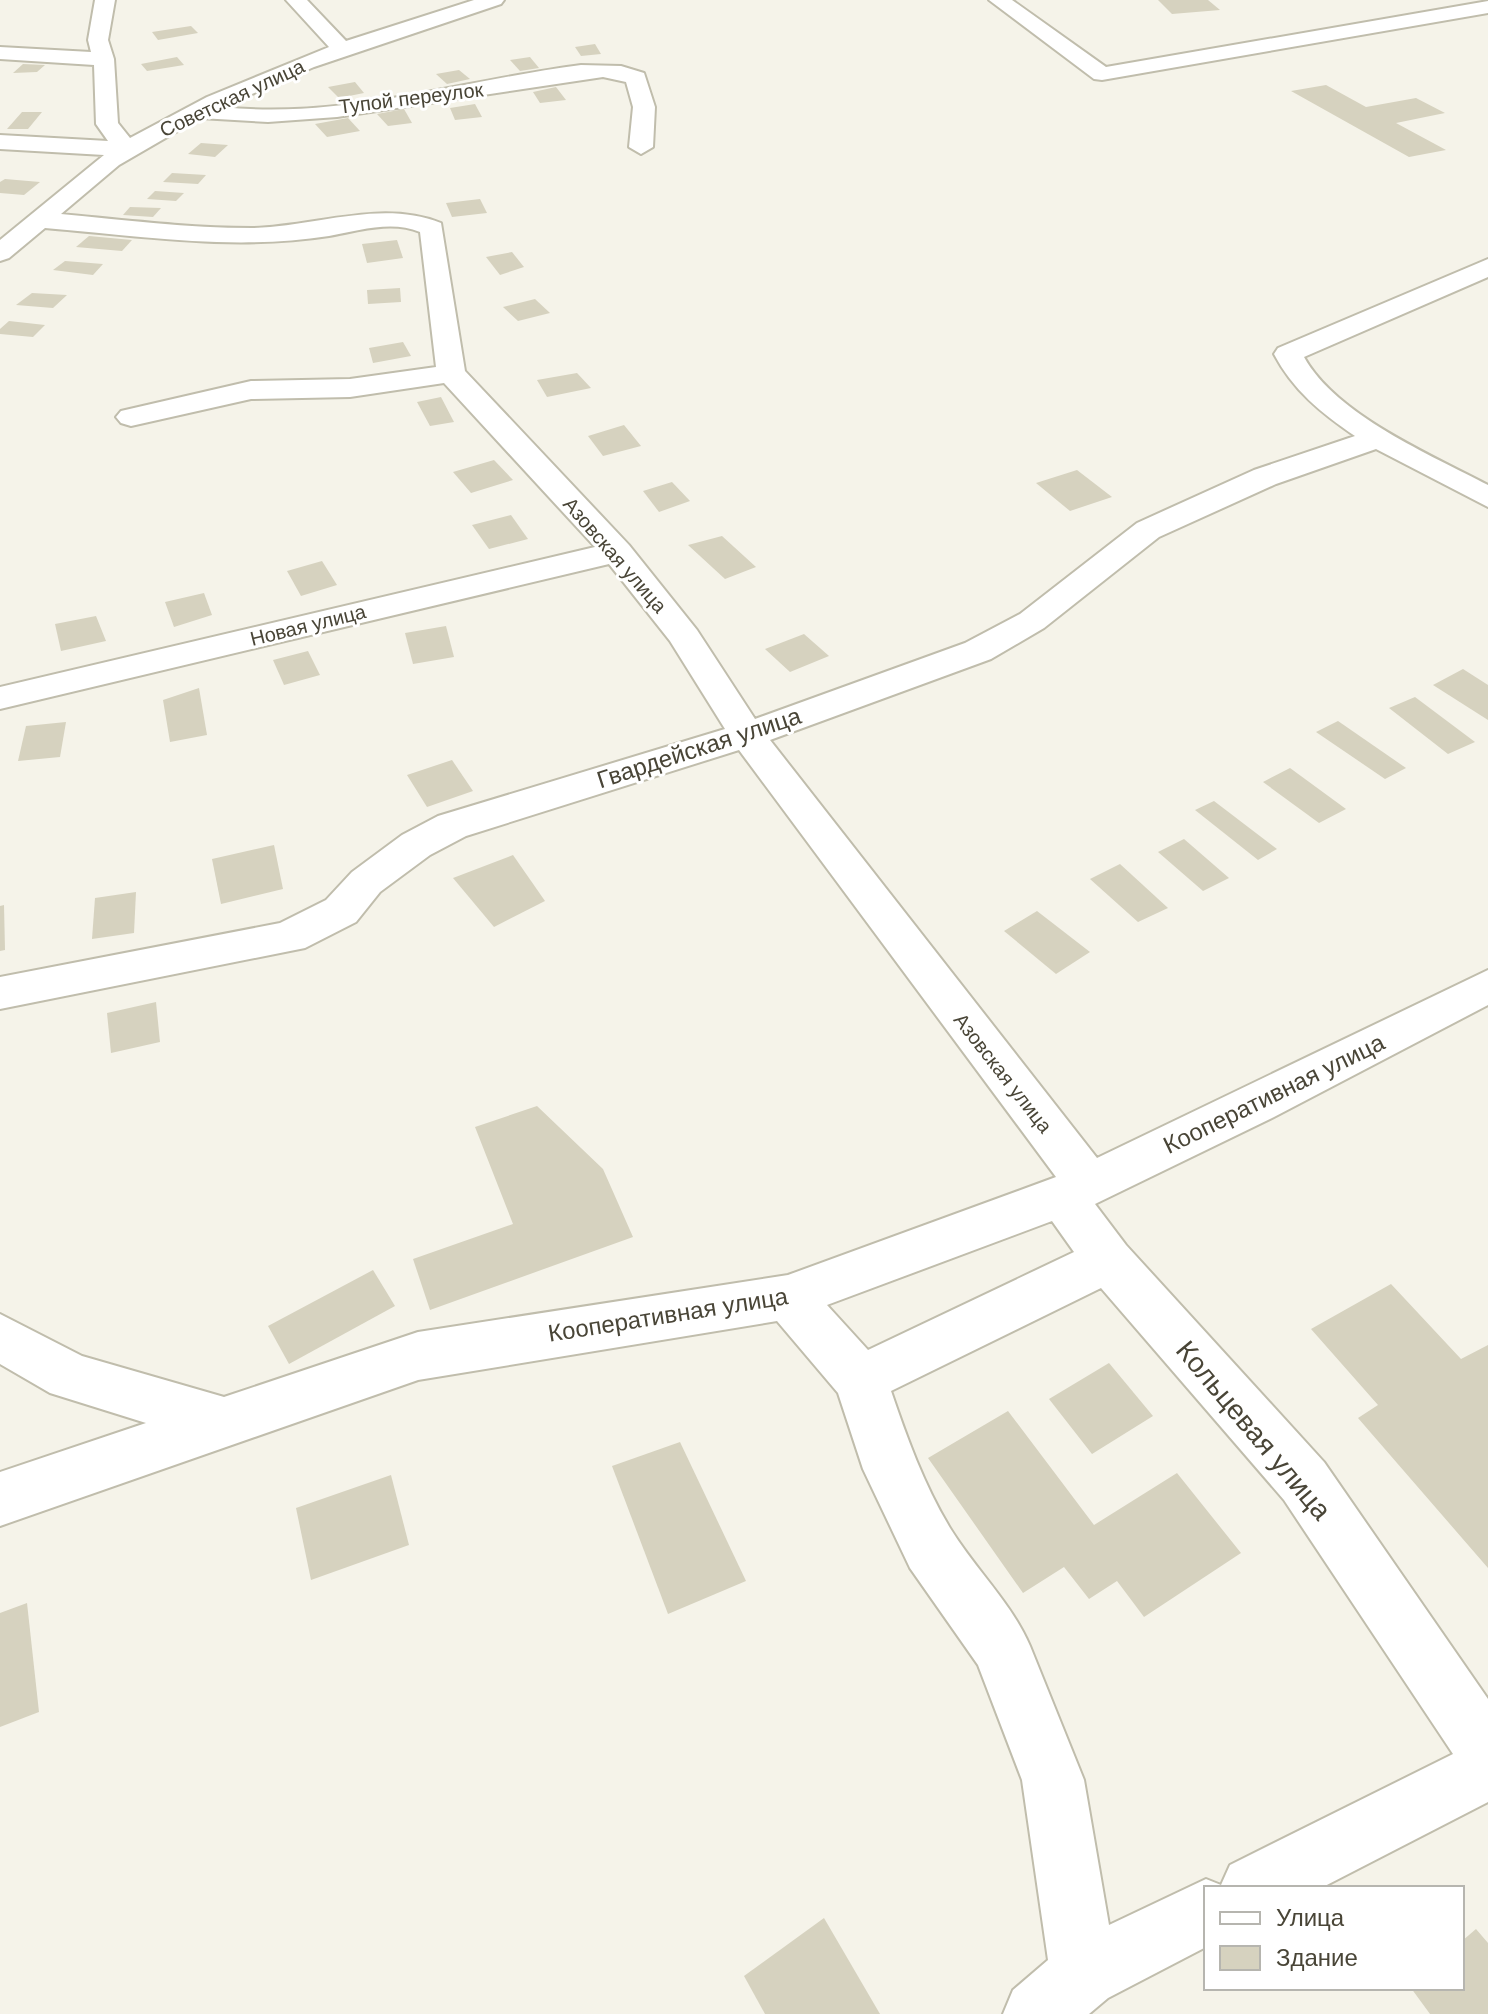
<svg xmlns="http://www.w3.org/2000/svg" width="1488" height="2014" viewBox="0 0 1488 2014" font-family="Helvetica,sans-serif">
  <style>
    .building { fill: #d6d2bf }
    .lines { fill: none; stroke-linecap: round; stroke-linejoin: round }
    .minor-casing { stroke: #c0bdac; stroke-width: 4 }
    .minor { fill: #fff; fill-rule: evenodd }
    .labels { text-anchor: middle; stroke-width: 6; stroke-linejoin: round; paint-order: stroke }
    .far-street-label { font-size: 20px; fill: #494537; stroke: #fff }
    .street-label { font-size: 24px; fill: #494537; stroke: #fff }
    .near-street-label { font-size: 28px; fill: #494537; stroke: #fff }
  </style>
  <rect width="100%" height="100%" fill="#f5f3e9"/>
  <!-- building -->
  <g class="building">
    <polygon points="1158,0 1208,0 1220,10 1172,14"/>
    <polygon points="191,26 198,33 158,40 152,32"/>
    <polygon points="595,44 601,54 581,56 575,47"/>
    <polygon points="177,57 184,65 147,71 141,64"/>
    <polygon points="530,57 539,68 520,71 510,60"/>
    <polygon points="23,64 45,65 37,72 13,73"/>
    <polygon points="459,70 470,79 447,84 436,74"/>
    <polygon points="355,82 364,93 339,98 328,87"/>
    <polygon points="1326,85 1366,107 1416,98 1445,113 1396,123 1446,150 1409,157 1291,91"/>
    <polygon points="556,87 566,100 540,103 533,92"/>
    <polygon points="475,104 482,117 455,120 450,108"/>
    <polygon points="404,109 412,123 388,126 377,114"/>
    <polygon points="22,112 42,112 28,129 7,129"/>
    <polygon points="348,118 360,131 327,137 315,124"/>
    <polygon points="201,143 228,145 215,157 188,154"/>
    <polygon points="172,173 206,175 198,184 163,182"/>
    <polygon points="5,179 40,182 24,195 0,193 0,182"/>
    <polygon points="155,191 184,193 176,201 147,199"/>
    <polygon points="480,199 487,213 452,217 446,203"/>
    <polygon points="130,207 161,208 153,217 123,215"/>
    <polygon points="89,236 132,240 122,251 76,247"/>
    <polygon points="397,240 403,258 367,263 362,244"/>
    <polygon points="512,252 524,267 500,275 486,257"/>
    <polygon points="65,261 103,264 93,275 53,270"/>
    <polygon points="400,288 401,302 368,304 367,290"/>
    <polygon points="32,293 67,295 53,308 16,305"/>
    <polygon points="535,299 550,313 518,321 503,307"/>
    <polygon points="9,321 45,325 33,337 0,334 0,329"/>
    <polygon points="403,342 411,356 373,363 369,348"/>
    <polygon points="577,373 591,388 547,397 537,380"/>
    <polygon points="441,397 454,422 430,426 417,402"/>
    <polygon points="624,425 641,446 603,456 588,436"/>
    <polygon points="494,460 513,480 471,493 453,472"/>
    <polygon points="1077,470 1112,497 1070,511 1036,483"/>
    <polygon points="672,482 690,501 659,512 643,491"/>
    <polygon points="511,515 528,539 489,549 472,525"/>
    <polygon points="722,536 756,567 725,579 688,545"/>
    <polygon points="322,561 337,585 301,596 287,571"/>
    <polygon points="204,593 212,615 174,627 165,602"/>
    <polygon points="96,616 106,641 61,651 55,624"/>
    <polygon points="446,626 454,657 413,664 405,633"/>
    <polygon points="804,634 829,656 790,672 765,649"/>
    <polygon points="308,651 320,675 284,685 273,660"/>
    <polygon points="1463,669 1488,685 1488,720 1433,685"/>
    <polygon points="199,688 207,735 170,742 163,700"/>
    <polygon points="1415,697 1475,742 1448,754 1389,708"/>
    <polygon points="1338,721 1406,768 1385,779 1316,732"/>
    <polygon points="66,722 60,757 18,761 26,726"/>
    <polygon points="452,760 473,791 427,807 407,775"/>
    <polygon points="1290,768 1346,809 1319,823 1263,782"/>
    <polygon points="1214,801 1277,849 1258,860 1195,810"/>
    <polygon points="1184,839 1229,878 1203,891 1158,852"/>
    <polygon points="274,845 283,889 221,904 212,859"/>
    <polygon points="513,855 545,901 494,927 453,878"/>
    <polygon points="1120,864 1168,908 1138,922 1090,879"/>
    <polygon points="136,892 134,933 92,939 95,898"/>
    <polygon points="4,905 5,950 0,951 0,906"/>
    <polygon points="1037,911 1090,952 1056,974 1004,931"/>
    <polygon points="156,1002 160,1042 111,1053 107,1013"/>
    <polygon points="537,1106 603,1169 633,1237 430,1310 413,1259 513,1224 475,1127"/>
    <polygon points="373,1270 395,1306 289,1364 268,1326"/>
    <polygon points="1391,1284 1461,1359 1488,1345 1488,1568 1358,1418 1378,1405 1311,1329"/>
    <polygon points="1109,1363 1153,1416 1092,1454 1049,1399"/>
    <polygon points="1008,1411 1094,1525 1177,1473 1241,1553 1144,1617 1117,1581 1089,1599 1064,1567 1023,1593 928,1458"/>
    <polygon points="680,1442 746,1581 668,1614 612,1466"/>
    <polygon points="391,1475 409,1545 311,1580 296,1508"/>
    <polygon points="27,1603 39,1712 0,1727 0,1613"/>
    <polygon points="824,1918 880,2014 765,2014 744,1976"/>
    <polygon points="1476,1929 1488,1943 1488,2014 1430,2014 1411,1988 1462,1988 1462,1941"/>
  </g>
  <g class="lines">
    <defs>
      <g id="minor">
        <path d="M95 0H115L108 40 114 59 118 123 130 138 207 97 329 47 286 0H307L346 41 474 0H504L501 4 314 67 222 107C342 120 463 80 581 65L621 66 644 73 655 107 653 147 641 154 629 147 633 107 626 82 603 77 337 117 268 122 200 118 119 165 61 214C124 220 188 228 252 228 314 227 381 199 441 223L465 371 629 545 697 630 755 719 965 643 1020 614 1137 523 1254 470 1355 436C1321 413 1293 390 1274 354L1278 348 1488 259V277L1304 357C1336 415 1431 455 1488 485V507L1376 449 1276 484 1159 537 1044 628 991 659 770 740 1097 1158 1488 970V1005L1274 1117 1095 1204 1126 1245 1324 1462 1488 1699V1802L1321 1888H1206V1947L1108 1998 1089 2014H1003L1013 1990 1048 1960 1022 1780 978 1665 910 1568 863 1469 838 1393 777 1321 418 1380 0 1526V1472L146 1423 50 1393 0 1364V1314L82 1356 224 1397 418 1332 788 1275 1056 1177 739 750 466 836 430 855 380 892 356 922 305 948 0 1009V977L280 923 326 900 352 872 402 835 438 816 725 729 670 641 609 564 0 709V687L595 547 444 383 350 397 251 399 131 426 121 423 116 417 121 411 251 381 350 379 436 367 420 232C391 220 358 231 329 236 234 251 140 236 45 228L9 258 0 261V240L104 155 0 149V135L108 141 96 124 94 65 0 59V47L91 52 88 40ZM1052 1221 1074 1252 868 1350 827 1305ZM1101 1288 1284 1500 1453 1754 1230 1865 1221 1885 1206 1879 1109 1925 1084 1780 1030 1646C1011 1602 975 1569 950 1528 924 1485 907 1438 891 1391Z"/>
        <polygon points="989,0 1012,0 1106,67 1488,1 1488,13 1102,80 1094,79"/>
      </g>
    </defs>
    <!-- minor casing -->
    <use href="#minor" class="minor-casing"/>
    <!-- minor -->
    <use href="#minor" class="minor"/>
  </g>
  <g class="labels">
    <!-- far-street labels -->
    <g class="far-street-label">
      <text transform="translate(232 98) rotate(-25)" y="7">Советская улица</text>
      <text transform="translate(411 98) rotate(-7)" y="7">Тупой переулок</text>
      <text transform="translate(615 555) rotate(49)" y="7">Азовская улица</text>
      <text transform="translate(308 625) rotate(-14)" y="7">Новая улица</text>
      <text transform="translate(1003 1073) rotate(52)" y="7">Азовская улица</text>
    </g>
    <!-- street labels -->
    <g class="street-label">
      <text transform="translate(699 748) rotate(-18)" y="8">Гвардейская улица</text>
      <text transform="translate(1274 1094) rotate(-26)" y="8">Кооперативная улица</text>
      <text transform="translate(668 1315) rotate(-9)" y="8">Кооперативная улица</text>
    </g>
    <!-- near-street labels -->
    <g class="near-street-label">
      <text transform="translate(1254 1430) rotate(50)" y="10">Кольцевая улица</text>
    </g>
  </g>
  <!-- legend -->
  <rect x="1204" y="1886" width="260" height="104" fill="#ffffff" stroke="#b6b5af" stroke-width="2"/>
  <rect x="1220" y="1912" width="40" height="12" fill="#ffffff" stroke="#b6b5af" stroke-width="2"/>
  <text x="1276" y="1926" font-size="24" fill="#494537">Улица</text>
  <rect x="1220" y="1946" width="40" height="24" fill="#d6d2bf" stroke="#b6b5af" stroke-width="2"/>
  <text x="1276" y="1966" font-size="24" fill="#494537">Здание</text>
</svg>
